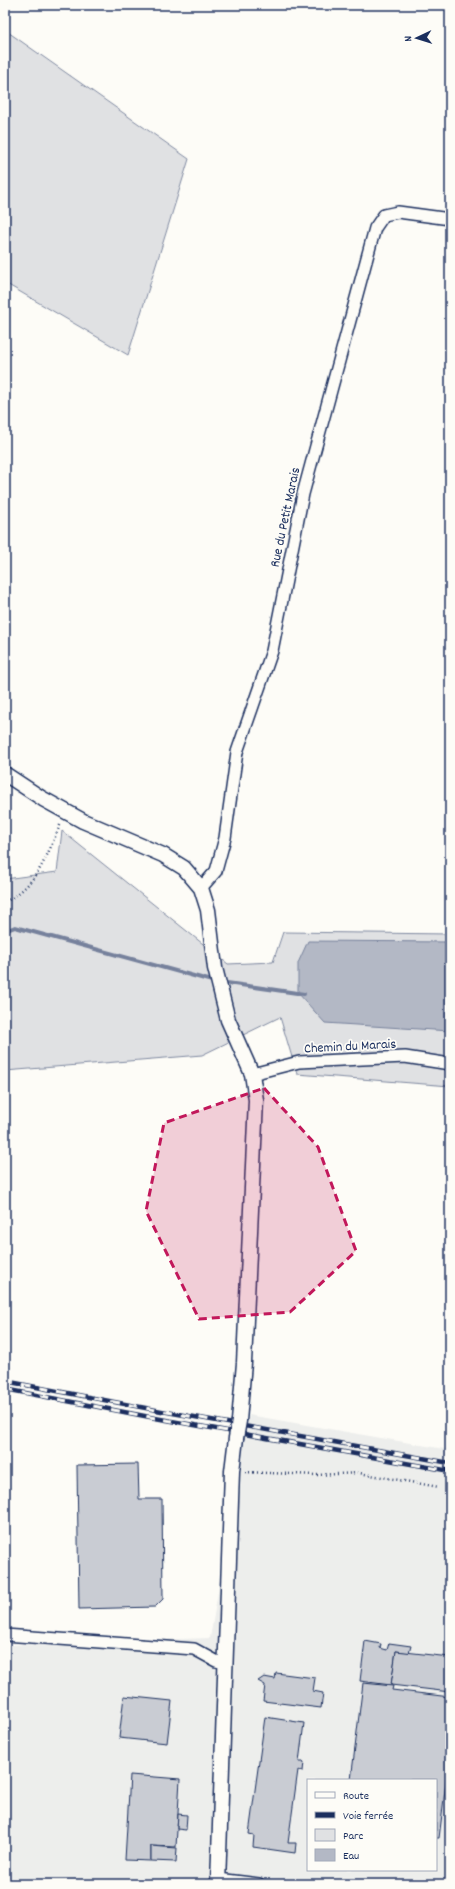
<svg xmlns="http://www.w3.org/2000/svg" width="455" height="1889" viewBox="0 0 455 1889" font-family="Dekko,sans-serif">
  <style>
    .built { fill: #edeeec; fill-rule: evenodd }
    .green { fill: #e0e1e3; stroke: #7e88a0 }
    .water { fill: #b3b8c5; stroke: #76819c }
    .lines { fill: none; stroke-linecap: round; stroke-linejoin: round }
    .stream { stroke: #76819c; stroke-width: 4 }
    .building { fill: #c9ccd3; stroke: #1b2f5e }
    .minor-casing { stroke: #1b2f5e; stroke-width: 14 }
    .tertiary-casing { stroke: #1b2f5e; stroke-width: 17 }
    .path { stroke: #1b2f5e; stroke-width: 2.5; stroke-dasharray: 1 3; stroke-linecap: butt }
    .minor { stroke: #fdfcf7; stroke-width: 11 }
    .tertiary { stroke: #fdfcf7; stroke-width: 14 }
    .rail-casing { stroke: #1b2f5e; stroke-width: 4.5 }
    .rail { stroke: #fdfcf7; stroke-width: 3; stroke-dasharray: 9; stroke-linecap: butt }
    .tertiary-bridge-casing { stroke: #1b2f5e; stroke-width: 17; stroke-linecap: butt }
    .tertiary-bridge { stroke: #fdfcf7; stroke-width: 14 }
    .marked { fill: #c2185b; fill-opacity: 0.2; stroke: #c2185b; stroke-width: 3; stroke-dasharray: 8 5; stroke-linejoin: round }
    .labels { text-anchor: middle; stroke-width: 3.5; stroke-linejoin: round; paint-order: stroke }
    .street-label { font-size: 14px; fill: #1b2f5e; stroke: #fdfcf7 }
  </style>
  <rect width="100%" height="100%" fill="#fdfcf7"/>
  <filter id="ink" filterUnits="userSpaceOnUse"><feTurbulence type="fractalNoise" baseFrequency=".025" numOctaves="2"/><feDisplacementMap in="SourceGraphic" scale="8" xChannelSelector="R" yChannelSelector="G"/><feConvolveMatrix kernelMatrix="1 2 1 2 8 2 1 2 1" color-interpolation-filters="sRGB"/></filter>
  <g filter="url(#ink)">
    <!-- built -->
    <path class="built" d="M249 1415 450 1450V1884H5V1645L210 1638ZM308 1780H436V1870H308Z"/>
    <!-- green -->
    <g class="green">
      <polygon points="5,30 189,159 128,355 5,283"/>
      <polygon points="62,831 228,964 273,962 283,932 450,934 450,1086 297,1074 280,1017 202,1055 5,1071 5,879 57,872"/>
    </g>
    <!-- water -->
    <polygon class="water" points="308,941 450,942 450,1031 325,1023 298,993 298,963"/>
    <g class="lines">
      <!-- stream -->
      <g class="stream">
        <polyline points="5,931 15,927 212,981"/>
        <polyline points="227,983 304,994"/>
      </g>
    </g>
    <!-- building -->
    <g class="building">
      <polygon points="138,1464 139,1499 162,1499 163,1599 155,1607 79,1609 77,1465"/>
      <polygon points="365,1641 381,1644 380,1648 387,1650 389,1643 411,1646 409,1653 396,1651 391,1685 360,1681"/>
      <polygon points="396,1651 450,1657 450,1692 391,1685"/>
      <polygon points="276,1673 315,1678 313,1691 323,1693 321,1708 263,1701 265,1685 258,1681 264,1677 275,1679"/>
      <polygon points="363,1683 393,1686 392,1690 450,1697 450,1751 439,1838 436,1838 436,1780 351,1780"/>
      <polygon points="124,1696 172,1701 167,1743 119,1738"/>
      <polygon points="265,1717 304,1723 299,1762 304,1762 303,1771 298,1770 288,1843 296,1843 295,1853 253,1847 254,1835 249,1834"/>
      <polygon points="130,1775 180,1779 176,1847 151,1846 151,1861 125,1860"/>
      <polygon points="178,1814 187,1815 186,1830 177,1829"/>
      <polygon points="151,1846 177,1848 176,1862 151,1861"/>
    </g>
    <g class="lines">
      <defs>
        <g id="minor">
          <polyline points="201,888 216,871 225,838 237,752 272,651 303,494 375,228 384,215 398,212 450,219"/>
          <polyline points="252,1074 299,1062 405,1057 450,1064"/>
          <polyline points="5,1635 194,1649 216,1661 226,1663"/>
          <polyline points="218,1879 259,1884"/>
        </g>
        <g id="tertiary">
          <polyline points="5,774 43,799 83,821 163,855 184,868 201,888 208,910 215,968 228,1020 252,1074 256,1100 244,1363 239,1421"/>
          <polyline points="218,1884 232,1471 236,1438"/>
        </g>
      </defs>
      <!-- minor casing -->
      <use href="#minor" class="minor-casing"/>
      <!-- tertiary casing -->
      <use href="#tertiary" class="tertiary-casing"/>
      <!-- path -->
      <g class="path">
        <path d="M5 902C39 883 46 857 61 823"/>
        <polyline points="245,1472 316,1475 359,1473 439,1487"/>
      </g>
      <!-- minor -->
      <use href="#minor" class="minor"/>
      <!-- tertiary -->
      <use href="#tertiary" class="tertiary"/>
      <defs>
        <g id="rail">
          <polyline points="5,1381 156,1410 450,1463"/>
          <polyline points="5,1389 155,1418 450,1471"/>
        </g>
      </defs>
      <!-- rail casing -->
      <use href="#rail" class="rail-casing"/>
      <!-- rail -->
      <use href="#rail" class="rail"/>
      <defs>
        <polyline id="tertiary-bridge" points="236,1438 239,1421"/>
      </defs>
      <!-- tertiary-bridge casing -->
      <use href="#tertiary-bridge" class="tertiary-bridge-casing"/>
      <!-- tertiary-bridge -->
      <use href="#tertiary-bridge" class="tertiary-bridge"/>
    </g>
  </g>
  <!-- marked area -->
  <path class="marked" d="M264 1088 318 1147 356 1251 290 1312 199 1319 146 1211 164 1123Z"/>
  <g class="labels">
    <!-- street labels -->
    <g class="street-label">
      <text transform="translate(284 517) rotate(-78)" y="5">Rue du Petit Marais</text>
      <text transform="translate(350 1045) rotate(-3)" y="5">Chemin du Marais</text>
    </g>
  </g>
  <!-- margin -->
  <rect width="455" height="1889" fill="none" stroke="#fdfcf7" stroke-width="20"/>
  <rect x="10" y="10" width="435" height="1869" fill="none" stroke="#1b2f5e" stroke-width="1.5" filter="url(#ink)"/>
  <!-- legend -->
  <rect x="307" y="1779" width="130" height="92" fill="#fdfcf7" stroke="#a3aaba"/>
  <rect x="315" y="1792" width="20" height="6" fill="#fdfcf7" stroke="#a3aaba"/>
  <text x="343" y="1799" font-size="12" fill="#1b2f5e">Route</text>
  <rect x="315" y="1812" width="20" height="6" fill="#1b2f5e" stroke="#a3aaba"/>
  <text x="343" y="1819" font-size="12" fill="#1b2f5e">Voie ferrée</text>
  <rect x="315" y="1829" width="20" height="12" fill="#e0e1e3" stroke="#a3aaba"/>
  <text x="343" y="1839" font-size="12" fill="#1b2f5e">Parc</text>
  <rect x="315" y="1849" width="20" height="12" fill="#b3b8c5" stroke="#a3aaba"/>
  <text x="343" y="1859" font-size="12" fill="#1b2f5e">Eau</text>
  <!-- north arrow -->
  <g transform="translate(417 38) rotate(266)" stroke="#fdfcf7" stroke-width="3" paint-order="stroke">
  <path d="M0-3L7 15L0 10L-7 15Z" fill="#1b2f5e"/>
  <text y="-6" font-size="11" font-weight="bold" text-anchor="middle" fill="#1b2f5e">N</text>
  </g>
</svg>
